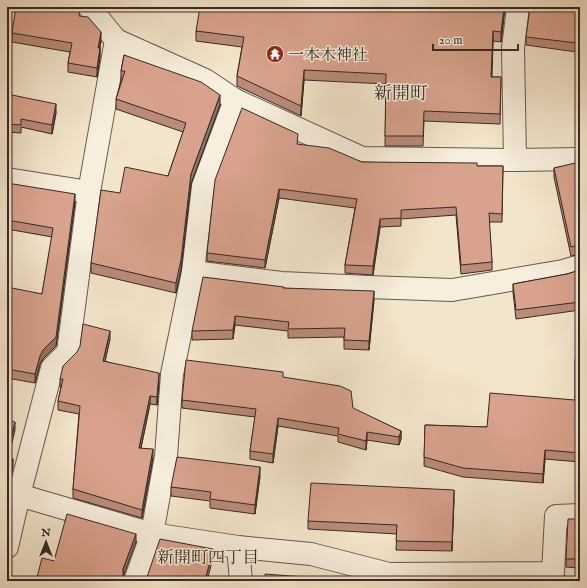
<svg xmlns="http://www.w3.org/2000/svg" width="587" height="588" viewBox="0 0 587 588" font-family="'IM FELL English','Noto Serif JP',serif">
  <style>
    .lines { fill: none; stroke-linecap: round; stroke-linejoin: round }
    .minor-casing { stroke: #65584e; stroke-width: 24 }
    .minor { stroke: #f7eedd; stroke-width: 22 }
    .wall { fill: #ba8b78; stroke: #362925 }
    .shaded-wall { fill: #977162; stroke: #362925 }
    .building { fill: #d8a28c; stroke: #362925 }
    .labels { text-anchor: middle; stroke-width: 3; stroke-linejoin: round; paint-order: stroke }
    .poi-label { font-size: 16px; fill: #362925; stroke: #f7eedd; text-anchor: start }
    .neighbourhood-label { font-size: 17px; fill: #362925; stroke: #f7eedd }
    .quarter-label { font-size: 18px; fill: #362925; stroke: #f7eedd }
  </style>
  <rect width="100%" height="100%" fill="#f3e5cb"/>
  <filter id="stains"><feTurbulence type="fractalNoise" baseFrequency=".005" numOctaves="4"/><feColorMatrix values="0 0 0 0 .2 0 0 0 0 .09 0 0 0 0 .02 0 0 0 .5 -.17"/></filter>
  <radialGradient id="worn" r=".72"><stop offset=".6" stop-color="#630" stop-opacity="0"/><stop offset="1" stop-color="#630" stop-opacity=".3"/></radialGradient>
  <g class="lines">
    <defs>
      <g id="minor">
        <polyline points="89,7 116,40 205,80 235,100 362,158 515,160 580,159"/>
        <polyline points="515,160 513,48 518,7"/>
        <polyline points="7,179 89,192"/>
        <polyline points="193,272 203,186 235,100"/>
        <polyline points="19,495 152,534 238,547 311,554 389,574 553,573 556,516 580,515"/>
        <polyline points="7,547 19,495 52,368 68,352 89,192 116,40"/>
        <polyline points="238,547 241,581"/>
        <polyline points="135,581 152,534 166,456 172,374 193,272 282,283 368,287 452,290 563,271 580,266"/>
      </g>
    </defs>
    <!-- minor casing -->
    <use href="#minor" class="minor-casing"/>
    <!-- minor -->
    <use href="#minor" class="minor"/>
  </g>
  <!-- wall -->
  <g class="wall">
    <polygon points="505,7 501,42 493,41 492,77 501,77 500,124 424,121 423,146 385,146 386,84 304,80 301,116 237,86 237,76 242,47 196,41 196,31"/>
    <polygon points="580,8 580,30 577,52 526,45 526,37"/>
    <polygon points="80,16 101,41 100,48 100,57 97,77 68,72 68,63 70,52 12,42 12,33"/>
    <polygon points="124,55 220,105 191,184 181,270 176,293 91,273 91,263 120,193 168,176 183,132 116,109 116,99 121,81 121,71"/>
    <polygon points="7,94 56,113 52,134 21,127 21,133 7,132"/>
    <polygon points="298,144 362,162 477,166 503,166 502,222 489,222 492,262 492,270 461,274 456,215 401,219 401,226 380,227 373,275 345,273 345,265 355,208 279,198 265,268 207,261 207,253"/>
    <polygon points="580,163 580,254 571,256 554,177 554,168"/>
    <polygon points="7,183 75,202 56,346 43,359 40,364 35,383 7,378 7,289 42,294 52,237 7,229"/>
    <polygon points="580,270 580,310 516,319 513,292 513,284 567,274"/>
    <polygon points="284,288 374,300 369,350 344,349 344,337 288,338 288,331 235,325 233,339 192,340 192,331"/>
    <polygon points="110,339 105,361 159,381 157,405 150,404 141,448 153,458 142,518 73,498 73,489 79,414 58,410 58,401 61,387 60,387 60,379"/>
    <polygon points="580,345 580,462 545,459 543,483 463,477 424,466 425,425 487,427 575,400"/>
    <polygon points="283,377 401,431 401,439 399,445 367,440 366,450 338,442 338,436 278,426 273,463 250,459 250,451 255,417 182,408 182,400"/>
    <polygon points="260,476 255,514 210,508 210,501 171,496 171,487"/>
    <polygon points="454,499 452,551 396,550 397,534 308,529 308,521"/>
    <polygon points="580,519 580,568 566,567 566,559"/>
  </g>
  <!-- shaded-wall -->
  <g class="shaded-wall">
    <polygon points="504,7 505,7 501,42 501,32"/>
    <polygon points="580,21 580,30 577,52 577,43"/>
    <polygon points="493,31 493,41 491,87 491,77"/>
    <polygon points="101,32 101,41 98,57 98,48"/>
    <polygon points="100,48 100,57 97,77 97,68"/>
    <polygon points="304,70 304,80 301,116 301,106"/>
    <polygon points="220,95 220,105 191,184 181,270 176,293 176,283 191,174"/>
    <polygon points="56,104 56,113 52,134 52,125"/>
    <polygon points="279,189 279,198 265,268 265,260"/>
    <polygon points="75,194 75,202 56,346 43,359 40,364 35,383 35,374 40,356"/>
    <polygon points="380,219 380,227 373,275 373,266"/>
    <polygon points="374,291 374,300 369,350 369,341"/>
    <polygon points="235,316 235,325 233,339 233,330"/>
    <polygon points="110,331 110,339 103,370 103,361"/>
    <polygon points="159,373 159,381 157,405 157,397"/>
    <polygon points="150,396 150,404 139,457 139,448"/>
    <polygon points="278,418 278,426 273,463 273,454"/>
    <polygon points="15,422 15,430 7,464 7,455"/>
    <polygon points="401,431 401,439 399,445 399,437"/>
    <polygon points="367,432 367,440 366,450 366,441"/>
    <polygon points="153,449 153,458 142,518 142,510"/>
    <polygon points="545,450 545,459 543,483 543,474"/>
    <polygon points="13,459 13,467 7,493 7,485"/>
    <polygon points="260,467 260,476 255,514 255,505"/>
    <polygon points="454,490 454,499 452,551 452,542"/>
    <polygon points="136,534 136,542 123,577 123,581 123,569"/>
    <polygon points="213,549 213,558 207,581 205,581"/>
  </g>
  <!-- building -->
  <g class="building">
    <polygon points="16,7 80,7 79,16 88,17 101,32 98,48 100,48 97,68 68,63 72,43 12,33"/>
    <polygon points="200,7 504,7 501,32 493,31 491,77 501,77 500,114 424,111 423,136 385,136 386,74 304,70 301,106 237,76 244,37 196,31"/>
    <polygon points="530,7 570,7 580,8 580,21 577,43 526,37"/>
    <polygon points="124,55 201,82 220,95 191,174 181,260 176,283 91,263 101,190 120,193 125,167 168,176 186,123 116,99 125,71 121,71"/>
    <polygon points="7,94 56,104 52,125 21,119 21,125 7,124"/>
    <polygon points="242,108 298,134 297,144 329,148 362,162 477,163 477,166 503,166 502,214 489,213 492,262 461,265 456,207 401,210 401,218 380,219 373,266 345,265 357,199 279,189 265,260 207,253 215,180"/>
    <polygon points="575,163 580,163 580,245 571,247 554,168"/>
    <polygon points="7,183 75,194 56,337 43,350 40,356 35,374 7,369 7,287 42,294 53,228 7,220"/>
    <polygon points="580,270 580,302 516,310 513,284 567,274"/>
    <polygon points="203,277 284,287 283,288 374,291 369,341 344,340 345,328 288,329 289,322 235,316 233,330 192,331"/>
    <polygon points="83,324 110,331 103,361 159,373 157,397 150,396 139,448 153,449 142,510 73,489 80,406 58,401 63,379 60,379 63,366 77,352 80,346"/>
    <polygon points="580,345 580,453 545,450 543,474 463,468 424,457 425,425 487,427 490,393 575,400 575,360"/>
    <polygon points="186,360 283,372 283,377 340,386 351,391 353,408 401,431 399,437 367,432 366,441 338,434 339,428 278,418 273,454 250,451 256,409 182,400"/>
    <polygon points="7,420 15,422 7,455"/>
    <polygon points="7,456 13,459 7,485"/>
    <polygon points="177,457 260,467 255,505 210,499 211,492 171,487"/>
    <polygon points="311,483 454,490 452,542 396,541 397,525 308,521"/>
    <polygon points="67,514 136,534 123,569 123,575 125,580 126,581 36,581 42,558 54,561"/>
    <polygon points="568,519 580,519 580,559 566,559"/>
    <polygon points="160,539 213,549 205,581 144,581 147,577"/>
    <polygon points="265,574 357,581 265,581"/>
  </g>
  <!-- icons -->
  <defs>
    <symbol id="temple-disc" viewBox="-11 -11 22 22"><circle r="9.5" fill="#8f2418" stroke="#f7eedd"/><path d="M0-6L5-2H3V0L6.5 2.5H4V6H1.5V3h-3V6H-4V2.5H-6.5L-3 0V-2H-5Z" fill="#fff"/></symbol>
  </defs>
  <g fill-rule="evenodd">
    <use href="#temple-disc" x="265" y="44" width="20" height="20"/>
  </g>
  <g class="labels">
    <!-- poi labels -->
    <g class="poi-label">
      <text x="288" y="60">一本木神社</text>
    </g>
    <!-- neighbourhood labels -->
    <g class="neighbourhood-label">
      <text x="208" y="563">新開町四丁目</text>
    </g>
    <!-- quarter labels -->
    <g class="quarter-label">
      <text x="401" y="99">新開町</text>
    </g>
  </g>
  <!-- margin -->
  <rect width="587" height="588" fill="none" stroke="#f3e5cb" stroke-width="24"/>
  <rect x="8" y="8" width="571" height="572" fill="none" stroke="#362925" stroke-width="2"/>
  <rect x="12" y="12" width="563" height="564" fill="none" stroke="#362925"/>
  <!-- north arrow -->
  <g transform="translate(46 542)" stroke="#f7eedd" stroke-width="3" paint-order="stroke">
  <path d="M0-3L7 15L0 10L-7 15Z" fill="#362925"/>
  <text y="-6" font-size="11" font-weight="bold" text-anchor="middle" fill="#362925">N</text>
  </g>
  <!-- scale -->
  <path d="M433 44v6h85v-6" fill="none" stroke="#362925" stroke-width="2"/>
  <text x="439" y="44" font-size="12" fill="#362925" stroke="#f7eedd" stroke-width="3" paint-order="stroke">20 m</text>
  <rect width="100%" height="100%" filter="url(#stains)"/>
  <rect width="100%" height="100%" fill="url(#worn)"/>
</svg>
